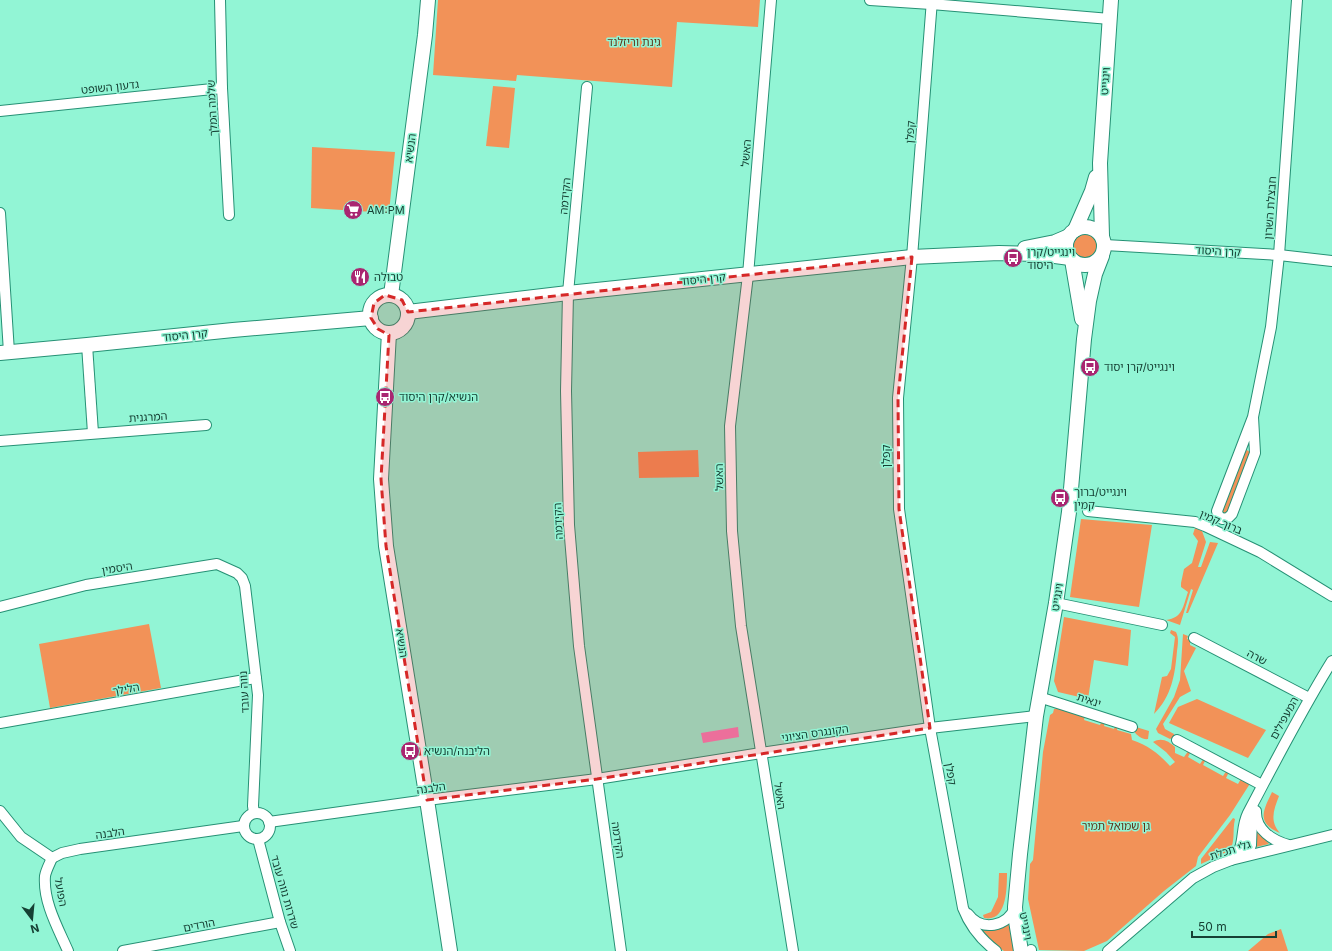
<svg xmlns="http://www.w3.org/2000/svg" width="1332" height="951" viewBox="0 0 1332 951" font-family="Inter,'Noto Sans Hebrew',sans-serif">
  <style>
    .green { fill: #f29258 }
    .water { fill: #f281b8 }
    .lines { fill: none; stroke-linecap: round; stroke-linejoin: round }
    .street-casing { stroke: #269175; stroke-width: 12 }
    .secondary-casing { stroke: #269175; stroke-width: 16 }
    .street { stroke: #fff; stroke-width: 10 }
    .secondary { stroke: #fff; stroke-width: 14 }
    .marked { fill: #d62828; fill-opacity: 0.2; stroke: #d62828; stroke-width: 3; stroke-dasharray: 8 5; stroke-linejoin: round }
    .labels { text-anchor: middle; stroke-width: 3; stroke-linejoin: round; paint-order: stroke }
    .park-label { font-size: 11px; fill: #5e3319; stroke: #92f5d5 }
    .street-label { font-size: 11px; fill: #164034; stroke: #92f5d5 }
    .poi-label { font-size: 11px; fill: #164034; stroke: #92f5d5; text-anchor: start }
  </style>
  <rect width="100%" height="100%" fill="#92f5d5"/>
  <!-- green -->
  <g class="green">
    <polygon points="438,0 760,0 758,27 677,22 672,87 517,75 516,81 433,75"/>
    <polygon points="493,86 515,88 509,148 486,146"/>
    <polygon points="312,147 395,152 389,213 311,208"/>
    <circle cx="1086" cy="245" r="14"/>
    <polygon points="698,450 699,477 639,478 638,452"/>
    <polygon points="1247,450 1251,453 1228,513 1222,514 1221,509 1245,451"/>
    <polygon points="1081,519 1152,525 1139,607 1070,597"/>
    <path d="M1195 528 1202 531 1206 542 1198 567H1201L1210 542 1218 543 1188 613H1186L1193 590 1191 589 1180 625 1166 620C1183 618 1183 606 1188 592L1181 587V583L1184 569 1192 563 1198 541 1193 534Z"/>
    <polygon points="1064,617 1131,630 1128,666 1094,660 1088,699 1058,692 1054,681"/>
    <polygon points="149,624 161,688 50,708 39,644"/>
    <path d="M1171 630 1176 632C1179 638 1178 644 1177 651 1175 674 1172 696 1154 714L1162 677 1167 676 1171 669 1175 637 1170 633Z"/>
    <polygon points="1183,634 1188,636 1187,639 1190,640 1190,645 1196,648 1184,671 1191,691 1180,697 1163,724 1165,729 1174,734 1174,737 1170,739 1158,733 1156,729 1174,697 1180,680"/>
    <polygon points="1197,699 1266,730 1248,758 1169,723 1178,707"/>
    <path d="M1059 708 1085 716 1084 720 1100 725 1102 721 1105 722 1104 726 1114 729 1116 724 1118 725 1117 730 1131 734 1132 740C1148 745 1159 754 1170 766L1175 762 1166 752 1153 742C1161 737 1169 741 1175 747V753L1184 757 1189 750 1191 751 1188 757 1200 764 1204 758 1206 759 1203 765 1223 776 1227 770 1229 772 1226 778 1238 784 1242 777 1251 782 1230 815 1198 857 1196 866 1164 891 1107 941 1084 951 1039 950 1028 899 1030 864 1033 860 1043 752 1050 715 1053 713 1054 709Z"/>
    <path d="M1136 727 1149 731 1148 739C1143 740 1137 736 1134 731Z"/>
    <path d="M1272 792 1279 796C1274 809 1269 821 1280 833 1256 823 1263 811 1272 792Z"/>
    <path d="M1233 818 1235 819C1232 831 1236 842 1229 851L1201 864V859Z"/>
    <polygon points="1256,832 1259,832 1269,844 1256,847"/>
    <path d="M999 873H1007C1007 887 1007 923 984 918L983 915 991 912 998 897Z"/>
    <polygon points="1009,921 1018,951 1004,951 984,937 979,928"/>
    <polygon points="1281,929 1288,951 1248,951 1268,934"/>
  </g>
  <!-- water -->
  <polygon class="water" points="738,727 739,737 703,743 701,733"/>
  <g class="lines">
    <defs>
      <g id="street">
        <polyline points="220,0 222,88 229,215"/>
        <polyline points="771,0 748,275 730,426 732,531 741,626 793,951"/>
        <polyline points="870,0 931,4 1110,19"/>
        <path d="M932 0 912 257 898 398 899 509 930 728 963 908C970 926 980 939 996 951"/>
        <polyline points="587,87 568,293 566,391 569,525 579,646 621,951"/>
        <polyline points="0,111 222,88"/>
        <polyline points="0,213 9,352"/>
        <polyline points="1105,245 1279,255 1332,261"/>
        <polyline points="87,345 93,433"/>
        <polyline points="1253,417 1255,453 1232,514 1228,518 1222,519 1218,515 1217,511 1253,417 1271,327 1279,255 1297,0"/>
        <polyline points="0,441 206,425"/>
        <polyline points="1088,511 1195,522 1205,526 1260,552 1332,596"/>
        <polyline points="1056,603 1162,625"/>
        <polyline points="0,607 86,585 217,564 237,573 242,578 245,586 258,695 253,806 254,813"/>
        <polyline points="1194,638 1309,698"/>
        <polyline points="1039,697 1132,727"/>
        <polyline points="0,723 256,678"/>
        <polyline points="1177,740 1262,785"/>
        <polyline points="0,811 21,837 52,858"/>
        <path d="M1256 811C1255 830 1273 841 1289 845"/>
        <circle cx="257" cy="826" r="13"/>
        <polyline points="269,822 427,800 597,779 761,753 930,728 1036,716"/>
        <polyline points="258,839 280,922 290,951"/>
        <polyline points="1241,857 1249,851 1251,845 1252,819 1254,810"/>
        <polyline points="52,858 62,853 80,849 243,826"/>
        <path d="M52 858C50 863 46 870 45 876 43 902 58 928 68 951"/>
        <path d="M1231 860C1247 848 1239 831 1248 813 1275 762 1301 711 1332 661"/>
        <path d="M968 914C981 932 1008 927 1015 907"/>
        <polyline points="1031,950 1031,951"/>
        <polyline points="123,951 280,922"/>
        <polyline points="1108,951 1193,878 1213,867 1231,860 1332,835"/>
      </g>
      <g id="secondary">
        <circle cx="1085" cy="246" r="19"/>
        <polyline points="1075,230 1092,191 1096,177"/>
        <polyline points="1102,236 1100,163 1111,0"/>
        <polyline points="1025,248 1055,242 1069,236"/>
        <polyline points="1072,260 1082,319"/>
        <polyline points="391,295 425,35 428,0"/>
        <circle cx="389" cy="314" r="19"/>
        <polyline points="408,312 568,293 912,257 999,253 1040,254 1070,258"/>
        <polyline points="389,333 381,479 386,546 427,800 450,951"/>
        <polyline points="0,353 87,345 233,330 371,318"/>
        <polyline points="1021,951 1016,921 1015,907 1020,854 1036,716 1056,603 1069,512 1084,339 1089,301 1095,274 1102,256"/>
      </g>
    </defs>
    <!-- street casing -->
    <use href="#street" class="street-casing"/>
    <!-- secondary casing -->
    <use href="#secondary" class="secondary-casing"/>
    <!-- street -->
    <use href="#street" class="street"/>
    <!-- secondary -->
    <use href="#secondary" class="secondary"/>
  </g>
  <!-- marked area -->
  <path class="marked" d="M912 257 898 398 899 509 930 728 597 779 427 800 386 546 381 479 389 335 378 329 371 318 374 303 385 295 402 300 408 312Z"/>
  <!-- icons -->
  <defs>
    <symbol id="supermarket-disc" viewBox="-11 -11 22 22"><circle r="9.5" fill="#a92671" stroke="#92f5d5"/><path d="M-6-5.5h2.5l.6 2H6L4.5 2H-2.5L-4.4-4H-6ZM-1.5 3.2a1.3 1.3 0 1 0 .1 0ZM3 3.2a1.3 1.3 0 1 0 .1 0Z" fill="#fff"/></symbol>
    <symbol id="bus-disc" viewBox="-11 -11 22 22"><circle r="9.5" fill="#a92671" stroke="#92f5d5"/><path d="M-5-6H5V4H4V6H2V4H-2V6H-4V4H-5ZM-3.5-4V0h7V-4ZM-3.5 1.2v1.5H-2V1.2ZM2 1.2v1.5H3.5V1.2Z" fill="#fff"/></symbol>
    <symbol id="restaurant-disc" viewBox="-11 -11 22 22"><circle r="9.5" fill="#a92671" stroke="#92f5d5"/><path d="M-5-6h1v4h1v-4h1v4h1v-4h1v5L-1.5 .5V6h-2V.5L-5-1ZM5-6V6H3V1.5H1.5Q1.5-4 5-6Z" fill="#fff"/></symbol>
  </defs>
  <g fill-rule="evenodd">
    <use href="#supermarket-disc" x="342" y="199" width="22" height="22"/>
    <use href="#bus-disc" x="1002" y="247" width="22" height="22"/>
    <use href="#restaurant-disc" x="349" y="266" width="22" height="22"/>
    <use href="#bus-disc" x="1079" y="356" width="22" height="22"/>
    <use href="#bus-disc" x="374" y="386" width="22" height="22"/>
    <use href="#bus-disc" x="1049" y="487" width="22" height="22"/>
    <use href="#bus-disc" x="399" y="740" width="22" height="22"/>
  </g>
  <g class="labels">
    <!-- park labels -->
    <g class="park-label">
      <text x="634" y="46">גינת וריזלנד</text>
      <text x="1116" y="830">גן שמואל תמיר</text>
    </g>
    <!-- street labels -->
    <g class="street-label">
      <text transform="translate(1105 81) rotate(-86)" y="4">וינגייט</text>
      <text transform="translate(110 87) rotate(-6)" y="4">גדעון השופט</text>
      <text transform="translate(212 108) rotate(-93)" y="4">שלמה המלך</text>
      <text transform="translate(910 132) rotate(-86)" y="4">קפלן</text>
      <text transform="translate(410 148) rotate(-83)" y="4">הנשיא</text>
      <text transform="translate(746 153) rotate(-85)" y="4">האשל</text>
      <text transform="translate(565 196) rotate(-85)" y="4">הקידמה</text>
      <text transform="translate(1270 208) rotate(-86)" y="4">חבצלת השרון</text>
      <text transform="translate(1218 251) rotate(3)" y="4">קרן היסוד</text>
      <text transform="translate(703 279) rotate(-6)" y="4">קרן היסוד</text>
      <text transform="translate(185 335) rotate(-6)" y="4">קרן היסוד</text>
      <text transform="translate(148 417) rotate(-4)" y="4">המרגנית</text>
      <text transform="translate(886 456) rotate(-90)" y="4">קפלן</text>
      <text transform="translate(719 477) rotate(-91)" y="4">האשל</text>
      <text transform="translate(558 521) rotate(-93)" y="4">הקידמה</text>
      <text transform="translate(1221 522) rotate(23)" y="4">ברוך קמין</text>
      <text transform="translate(117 568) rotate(-9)" y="4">היסמין</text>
      <text transform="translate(1057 597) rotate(-81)" y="4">וינגייט</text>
      <text transform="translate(402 643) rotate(81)" y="4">הנשיא</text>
      <text transform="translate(1257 657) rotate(28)" y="4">שרה</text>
      <text transform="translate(126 689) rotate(-10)" y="4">הלילך</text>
      <text transform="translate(244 692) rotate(-93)" y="4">נווה עובד</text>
      <text transform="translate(1089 700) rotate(18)" y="4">ינאית</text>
      <text transform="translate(1284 718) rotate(-61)" y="4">המעפילים</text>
      <text transform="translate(815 733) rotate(-8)" y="4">הקונגרס הציוני</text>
      <text transform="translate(951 774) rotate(80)" y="4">קפלן</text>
      <text transform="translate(431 788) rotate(-8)" y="4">הלבנה</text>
      <text transform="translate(780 796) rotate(81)" y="4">האשל</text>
      <text transform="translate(110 833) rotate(-8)" y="4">הלבנה</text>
      <text transform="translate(618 840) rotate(82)" y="4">הקידמה</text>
      <text transform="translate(1230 850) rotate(-18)" y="4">גלי תכלת</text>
      <text transform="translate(61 892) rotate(80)" y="4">הפועל</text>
      <text transform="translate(285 892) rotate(74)" y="4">שדרות נווה עובד</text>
      <text transform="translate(199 925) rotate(-11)" y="4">הורדים</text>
      <text transform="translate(1026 926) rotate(79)" y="4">וינגייט</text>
    </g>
    <!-- poi labels -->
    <g class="poi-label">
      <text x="367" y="214">AM:PM</text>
      <text x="1027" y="256">וינגייט/קרן<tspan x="1027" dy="13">היסוד</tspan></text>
      <text x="374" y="281">טבולה</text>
      <text x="1104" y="371">וינגייט/קרן יסוד</text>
      <text x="399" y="401">הנשיא/קרן היסוד</text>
      <text x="1074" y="496">וינגייט/ברוך<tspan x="1074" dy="13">קמין</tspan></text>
      <text x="424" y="755">הליבנה/הנשיא</text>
    </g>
  </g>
  <!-- north arrow -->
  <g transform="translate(32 919) rotate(164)" stroke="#92f5d5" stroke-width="3" paint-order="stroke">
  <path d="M0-3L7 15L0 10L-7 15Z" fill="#164034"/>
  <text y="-6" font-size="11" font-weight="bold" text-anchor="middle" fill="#164034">N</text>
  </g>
  <!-- scale -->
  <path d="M1192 931v6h84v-6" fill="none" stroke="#164034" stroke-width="2"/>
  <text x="1198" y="931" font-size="12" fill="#164034" stroke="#92f5d5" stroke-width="3" paint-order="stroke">50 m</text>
</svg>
